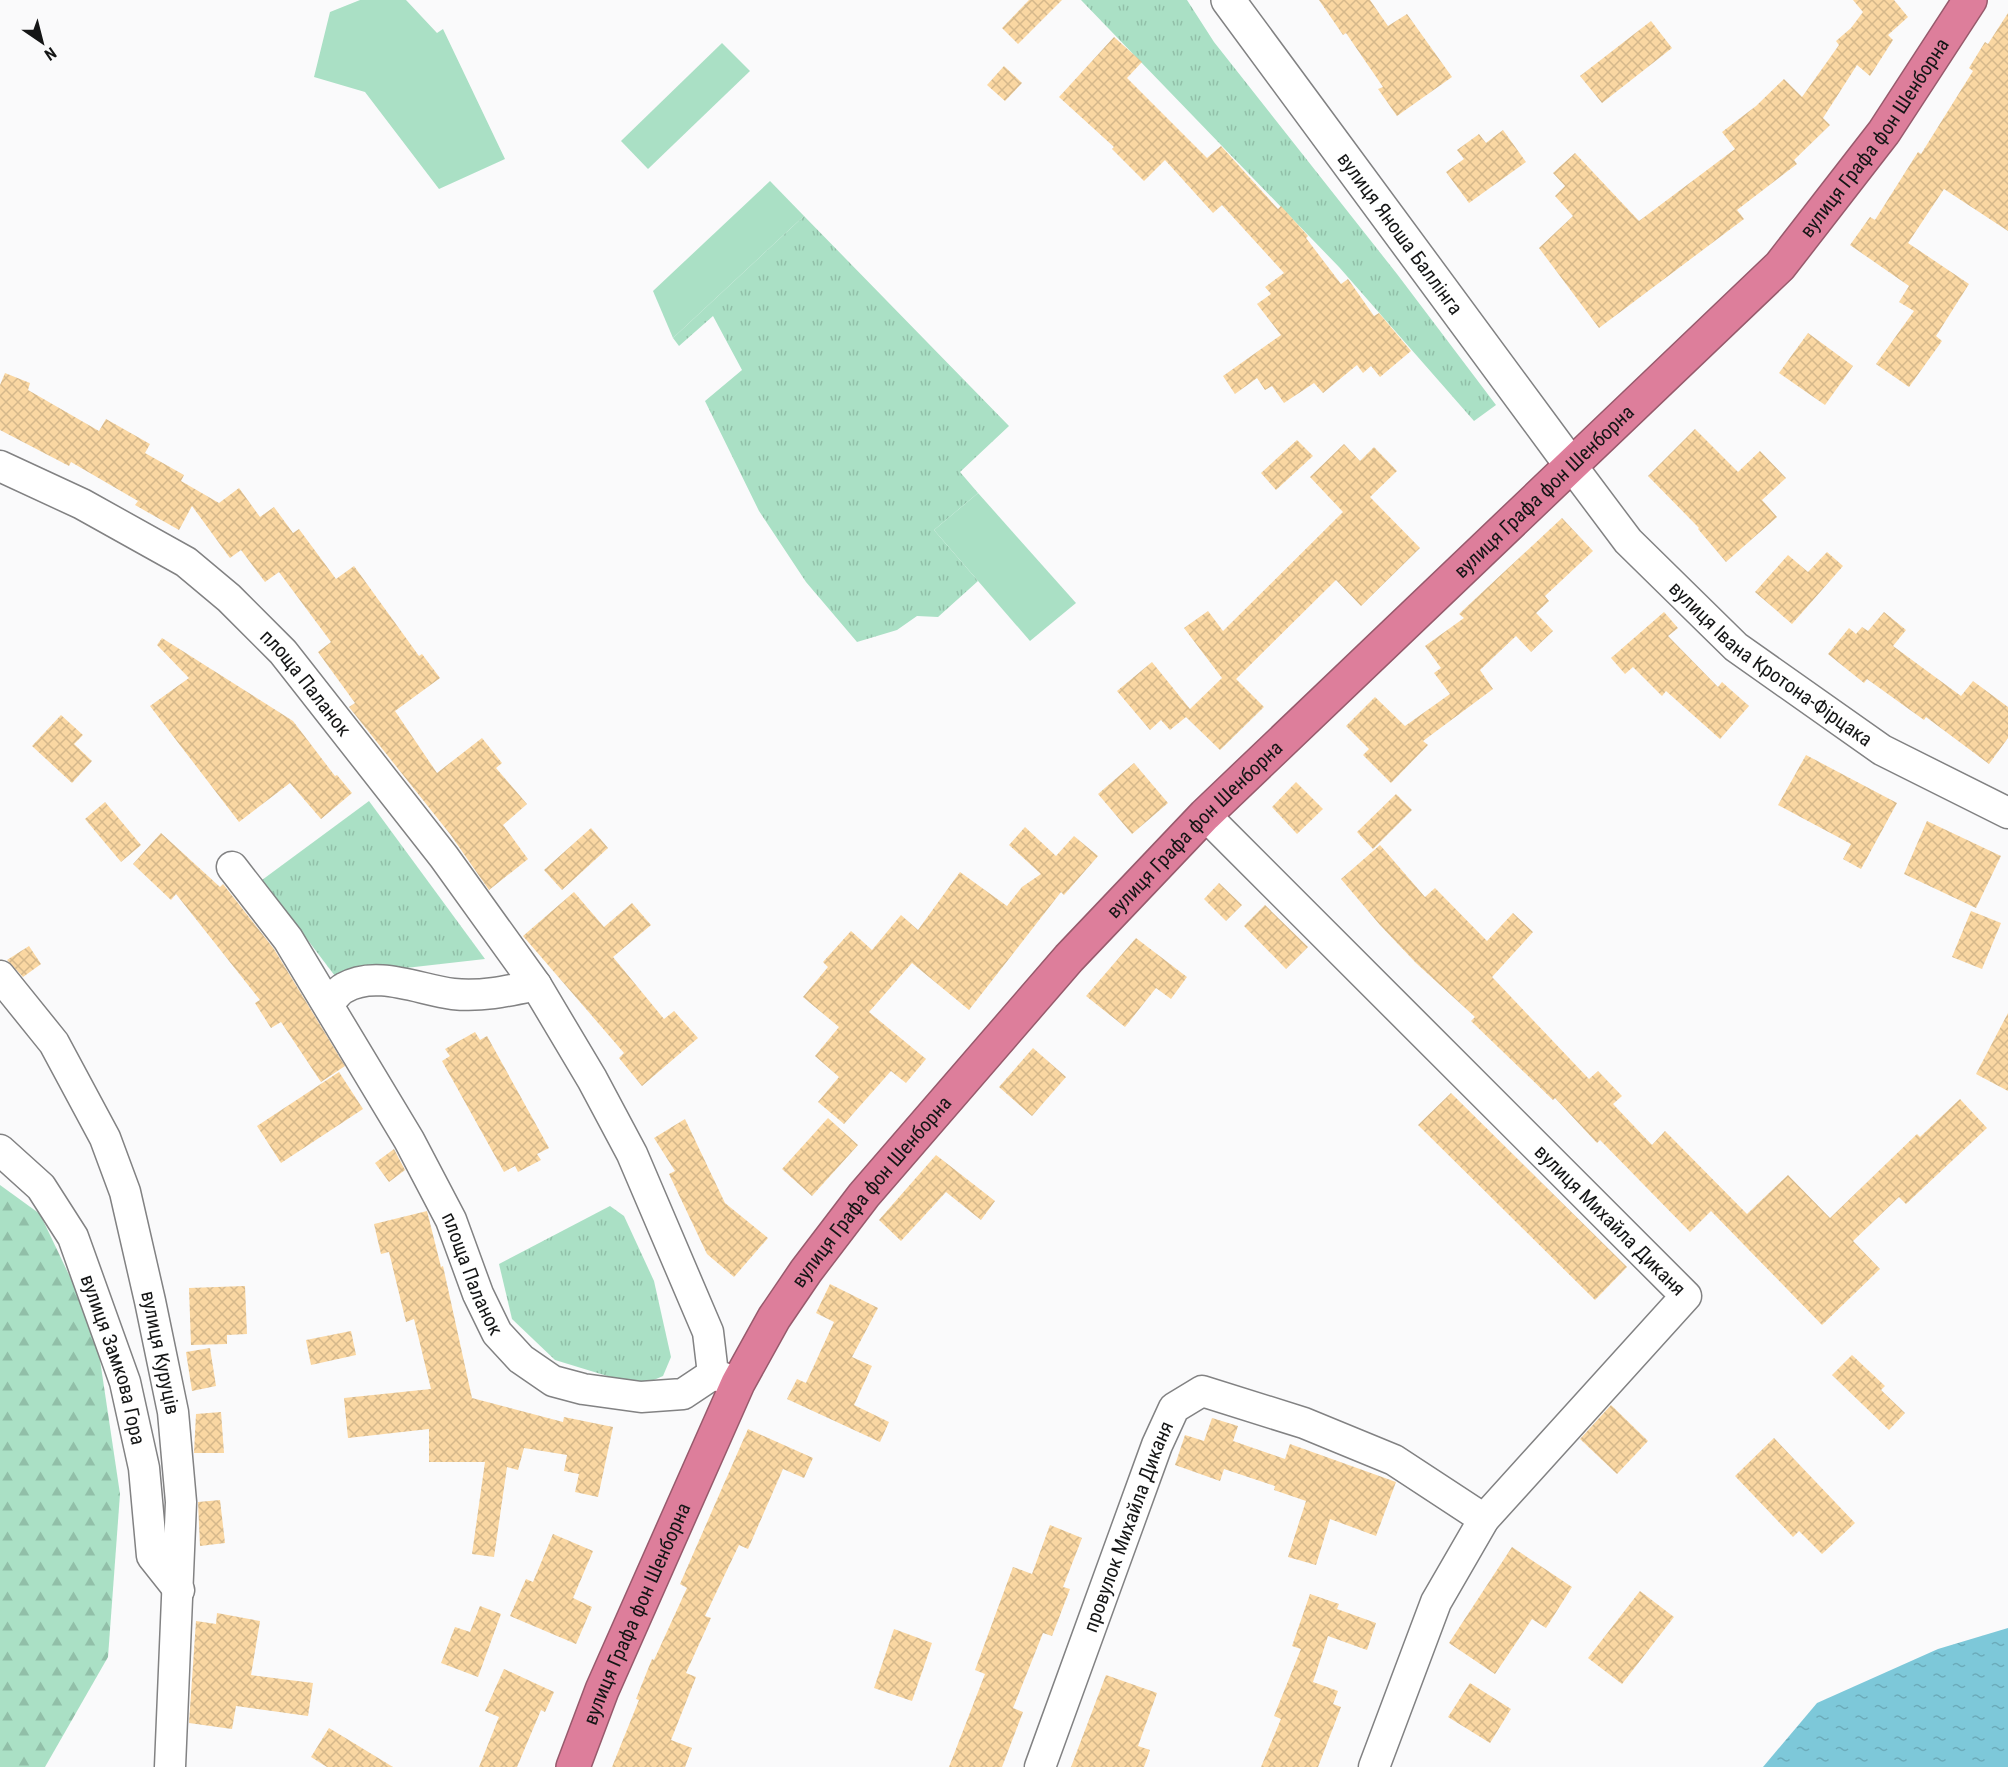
<svg xmlns="http://www.w3.org/2000/svg" width="2008" height="1767" viewBox="0 0 2008 1767" font-family="'Roboto Condensed',sans-serif">
  <style>
    .grass { fill: url(#grass-tufts) }
    .forest { fill: url(#forest-firs) }
    .garden { fill: #aae0c5 }
    .water { fill: url(#water-ripples) }
    .building { fill: url(#building-cross-hatch) }
    .lines { fill: none; stroke-linecap: round; stroke-linejoin: round }
    .street-casing { stroke: #828283; stroke-width: 33 }
    .secondary-casing { stroke: #828283; stroke-width: 36 }
    .highway-casing { stroke: #975a6c; stroke-width: 36 }
    .street { stroke: #fff; stroke-width: 30 }
    .secondary { stroke: #fff; stroke-width: 33 }
    .highway { stroke: #dd7e9b; stroke-width: 33 }
    .labels { text-anchor: middle; stroke-width: 5; stroke-linejoin: round; paint-order: stroke }
    .street-label { font-size: 20px; fill: #151616; stroke: #fafafb }
  </style>
  <defs>
    <pattern id="grass-tufts" width="24" height="20" patternUnits="userSpaceOnUse" patternTransform="scale(1.5)"><rect width="24" height="20" fill="#aae0c5"/><path d="M3 7l-1-3M5 7V3M7 7l1-3M15 17l-1-3M17 17v-4M19 17l1-3" fill="none" stroke="#91bfa8"/></pattern>
    <pattern id="forest-firs" width="22" height="20" patternUnits="userSpaceOnUse" patternTransform="scale(1.5)"><rect width="22" height="20" fill="#aae0c5"/><path d="M5 1l3.5 6h-7zM16 11l3.5 6h-7z" fill="#91bfa8"/></pattern>
    <pattern id="water-ripples" width="26" height="14" patternUnits="userSpaceOnUse" patternTransform="scale(1.5)"><rect width="26" height="14" fill="#7dc8d9"/><path d="M2 4q2-2 4 0t4 0M15 11q2-2 4 0t4 0" fill="none" stroke="#6babba"/></pattern>
    <pattern id="building-cross-hatch" width="8" height="8" patternUnits="userSpaceOnUse" patternTransform="scale(1.5)"><rect width="8" height="8" fill="#fad7a2"/><path d="M0 0l8 8M0 8l8-8" fill="none" stroke="#d5b88b"/></pattern>
  </defs>
  <rect width="100%" height="100%" fill="#fafafb"/>
  <!-- grass -->
  <g class="grass">
    <polygon points="1081,0 1187,0 1214,42 1397,274 1496,405 1474,421 1339,267"/>
    <polygon points="804,216 1009,426 960,472 978,493 934,530 978,581 938,617 917,616 897,630 857,642 806,582 759,511 705,401 742,370 713,316 679,346 673,338"/>
    <polygon points="369,801 485,959 335,976 262,880"/>
    <polygon points="610,1206 624,1216 654,1281 671,1357 663,1376 640,1386 555,1360 512,1319 499,1264"/>
  </g>
  <!-- forest -->
  <polygon class="forest" points="0,1185 40,1214 81,1300 100,1360 120,1494 108,1657 45,1767 0,1767"/>
  <!-- garden -->
  <g class="garden">
    <polygon points="360,0 406,0 437,33 443,29 505,159 439,189 365,92 314,77 330,12"/>
    <polygon points="722,43 750,71 648,169 621,141"/>
    <polygon points="770,181 804,216 673,338 653,291"/>
    <polygon points="978,493 1076,603 1030,641 934,530"/>
  </g>
  <!-- water -->
  <polygon class="water" points="2008,1628 2008,1767 1763,1767 1817,1703 1938,1649"/>
  <!-- building -->
  <g class="building">
    <polygon points="1029,0 1062,0 1018,44 1002,28"/>
    <polygon points="1319,0 1370,0 1388,26 1407,14 1452,77 1397,116 1378,89 1383,87 1346,33 1343,35"/>
    <polygon points="1853,0 1894,0 1908,17 1888,35 1893,40 1870,76 1857,65 1823,118 1830,125 1794,160 1797,164 1737,210 1744,219 1599,328 1539,248 1573,216 1555,196 1565,186 1553,173 1575,153 1639,221 1735,149 1722,132 1756,106 1784,79 1802,97 1839,45 1836,41 1851,28 1863,12"/>
    <polygon points="2008,13 2008,231 1944,189 1908,243 1969,284 1936,336 1942,341 1909,387 1876,364 1914,311 1899,302 1909,286 1850,245 1870,217 1875,220 1918,152 1921,154 1973,71 1969,68 1985,42 1988,44"/>
    <polygon points="1651,21 1672,48 1602,103 1580,76"/>
    <polygon points="1114,37 1142,62 1127,78 1207,158 1221,146 1278,209 1281,206 1308,236 1306,238 1341,284 1348,279 1374,316 1379,313 1411,351 1380,377 1371,366 1363,373 1357,365 1323,393 1314,383 1284,403 1272,386 1265,390 1257,378 1235,394 1223,376 1281,335 1257,304 1271,294 1265,287 1284,273 1222,205 1213,213 1165,160 1144,181 1112,149 1114,147 1059,97"/>
    <polygon points="1004,66 1022,83 1005,101 987,85"/>
    <polygon points="1503,130 1526,162 1469,203 1446,172 1464,159 1457,150 1479,134 1486,143"/>
    <polygon points="1808,333 1853,366 1825,405 1779,373"/>
    <polygon points="5,373 30,383 28,390 99,431 106,419 150,444 145,453 184,475 181,481 219,503 239,488 260,517 274,507 293,533 299,529 336,579 354,566 419,656 422,654 440,678 395,711 437,773 482,738 502,763 496,768 527,804 503,825 528,859 489,890 450,834 349,707 355,703 318,652 331,642 279,572 265,582 241,550 230,558 192,506 179,530 135,505 138,501 71,462 69,466 0,430 0,385"/>
    <polygon points="1695,429 1738,472 1760,451 1786,478 1762,500 1777,517 1726,562 1698,529 1699,528 1648,476"/>
    <polygon points="1297,440 1313,456 1276,490 1261,473"/>
    <polygon points="1344,444 1360,461 1374,447 1397,471 1370,497 1420,548 1361,606 1336,580 1236,679 1264,707 1220,750 1186,717 1170,730 1161,720 1150,730 1117,691 1152,662 1190,709 1222,678 1184,628 1208,611 1223,631 1343,512 1310,477"/>
    <polygon points="1562,518 1593,551 1545,596 1549,601 1536,613 1553,631 1531,652 1516,636 1480,670 1493,689 1423,741 1428,745 1391,783 1363,755 1369,749 1346,726 1375,697 1405,726 1450,694 1434,673 1441,668 1425,646 1464,618 1459,614"/>
    <polygon points="1827,552 1843,566 1792,624 1755,592 1788,555 1808,572"/>
    <polygon points="1664,612 1678,628 1668,636 1718,687 1722,682 1749,706 1720,739 1666,691 1662,696 1633,667 1625,674 1611,658"/>
    <polygon points="1884,612 1906,630 1893,646 1961,696 1973,681 2008,707 2008,738 1989,764 1926,717 1924,720 1867,679 1864,683 1828,654 1849,628 1856,634 1862,627 1868,631"/>
    <polygon points="162,638 293,721 335,776 337,775 352,793 321,819 290,783 239,822 150,706 189,678 157,645"/>
    <polygon points="61,715 83,735 74,744 92,761 72,783 32,746"/>
    <polygon points="1806,755 1897,803 1861,869 1843,859 1851,844 1778,805"/>
    <polygon points="1134,763 1168,803 1132,834 1098,794"/>
    <polygon points="1296,782 1323,809 1297,834 1272,807"/>
    <polygon points="1396,794 1412,810 1373,849 1357,832"/>
    <polygon points="105,802 141,845 121,862 85,819"/>
    <polygon points="1927,821 2001,856 1976,908 1904,874"/>
    <polygon points="1025,827 1056,856 1074,836 1098,856 1064,895 1061,892 969,1010 912,963 869,1012 926,1059 906,1083 891,1071 844,1124 818,1102 839,1077 815,1056 839,1027 803,997 828,967 823,962 851,931 872,950 901,915 918,930 960,872 1007,906 1022,887 1041,874 1009,845"/>
    <polygon points="591,828 608,848 562,890 544,870"/>
    <polygon points="161,833 220,887 223,884 274,949 345,1066 321,1082 281,1022 271,1028 255,1003 260,1000 176,894 171,900 133,864"/>
    <polygon points="1380,845 1425,897 1435,888 1487,941 1513,913 1533,932 1492,977 1589,1079 1598,1071 1622,1096 1613,1104 1652,1145 1665,1131 1747,1214 1788,1175 1830,1218 1917,1134 1920,1137 1960,1099 1987,1128 1906,1204 1899,1197 1853,1241 1880,1269 1822,1325 1711,1211 1690,1232 1600,1140 1597,1143 1555,1098 1553,1100 1471,1021 1475,1017 1416,963 1380,925 1341,879"/>
    <polygon points="1219,883 1242,905 1226,921 1204,899"/>
    <polygon points="574,892 604,927 632,903 651,925 613,957 664,1019 674,1011 698,1038 642,1086 619,1058 624,1053 523,936"/>
    <polygon points="1265,905 1308,947 1286,969 1244,926"/>
    <polygon points="1971,911 2001,923 1982,969 1952,957"/>
    <polygon points="1136,938 1187,977 1171,999 1156,988 1125,1027 1086,996"/>
    <polygon points="29,946 41,964 23,977 7,960"/>
    <polygon points="2008,1013 2008,1091 1976,1074"/>
    <polygon points="475,1032 480,1040 487,1036 549,1148 537,1154 541,1160 518,1172 515,1166 504,1172 442,1061 450,1056 445,1049"/>
    <polygon points="1033,1048 1066,1077 1032,1116 999,1087"/>
    <polygon points="339,1072 363,1109 281,1163 257,1126"/>
    <polygon points="1451,1093 1627,1267 1595,1300 1418,1125"/>
    <polygon points="828,1118 858,1145 812,1196 782,1169"/>
    <polygon points="685,1119 725,1203 768,1238 734,1277 707,1254 669,1174 675,1171 654,1138"/>
    <polygon points="394,1149 405,1170 389,1182 375,1163"/>
    <polygon points="936,1155 995,1201 981,1220 946,1192 901,1241 879,1220"/>
    <polygon points="427,1211 441,1267 443,1266 472,1398 563,1422 564,1417 613,1427 598,1497 575,1492 579,1474 564,1471 567,1455 524,1448 518,1470 507,1467 494,1557 472,1554 485,1462 429,1462 429,1429 348,1438 344,1398 431,1389 414,1319 406,1322 389,1252 381,1254 374,1224"/>
    <polygon points="830,1284 878,1308 852,1357 872,1366 854,1405 889,1422 880,1442 787,1399 797,1379 806,1383 834,1322 816,1313"/>
    <polygon points="245,1286 247,1334 227,1335 227,1344 191,1345 189,1288"/>
    <polygon points="351,1331 356,1355 311,1365 306,1340"/>
    <polygon points="210,1348 216,1386 192,1391 186,1352"/>
    <polygon points="1852,1355 1885,1386 1881,1390 1905,1413 1889,1430 1832,1375"/>
    <polygon points="1611,1405 1648,1441 1617,1474 1580,1439"/>
    <polygon points="221,1412 224,1453 194,1453 196,1414"/>
    <polygon points="1212,1418 1238,1426 1233,1441 1285,1459 1290,1444 1396,1482 1376,1536 1330,1519 1316,1565 1288,1557 1306,1501 1274,1490 1275,1486 1224,1469 1220,1481 1175,1465 1185,1435 1204,1441"/>
    <polygon points="748,1429 813,1458 804,1478 783,1469 748,1549 739,1545 705,1616 711,1618 686,1673 696,1677 671,1740 692,1748 685,1767 612,1767 639,1700 636,1699 652,1659 654,1660 687,1588 680,1584"/>
    <polygon points="1774,1438 1855,1523 1822,1554 1799,1531 1793,1537 1735,1476"/>
    <polygon points="220,1500 225,1543 200,1546 198,1502"/>
    <polygon points="1050,1525 1082,1538 1063,1587 1070,1589 1052,1636 1043,1633 1013,1708 1023,1712 1002,1767 949,1767 985,1674 975,1670 1013,1567 1032,1574"/>
    <polygon points="553,1534 593,1551 573,1598 592,1607 576,1644 510,1616 526,1579 533,1582"/>
    <polygon points="1512,1547 1572,1587 1546,1628 1532,1619 1495,1674 1449,1643"/>
    <polygon points="1640,1591 1674,1617 1622,1684 1588,1658"/>
    <polygon points="1310,1594 1339,1604 1337,1609 1376,1623 1367,1650 1328,1636 1313,1682 1338,1691 1333,1704 1341,1707 1318,1767 1261,1767 1281,1719 1274,1716 1301,1649 1292,1646"/>
    <polygon points="480,1606 501,1614 478,1677 441,1663 455,1627 470,1632"/>
    <polygon points="217,1613 260,1621 251,1675 313,1683 308,1716 236,1706 232,1729 189,1723 196,1621 216,1624"/>
    <polygon points="894,1629 932,1643 912,1701 874,1688"/>
    <polygon points="504,1669 554,1692 545,1712 541,1710 517,1767 479,1767 499,1717 485,1711"/>
    <polygon points="1106,1675 1157,1693 1138,1746 1150,1750 1144,1767 1071,1767"/>
    <polygon points="1470,1683 1511,1709 1490,1743 1448,1717"/>
    <polygon points="329,1728 393,1767 327,1767 311,1757"/>
  </g>
  <g class="lines">
    <defs>
      <g id="street">
        <path id="s1" d="M1571 465 1628 541 1736 647 1882 750 2008 813"/>
        <path id="s2" d="M0 466 82 504 186 562 229 598 283 652 444 857 536 985 592 1079 632 1154 708 1332 713 1374 738 1383"/>
        <path id="s3" d="M1205 815 1686 1296 1484 1519 1436 1602 1374 1767"/>
        <path id="s4" d="M232 867 288 939 409 1140 451 1220 478 1294 497 1333 521 1359 553 1381 583 1389 641 1397 683 1394 713 1374"/>
        <path id="s5" d="M0 976 54 1043 105 1138 125 1192 150 1301 173 1412 181 1502 170 1767"/>
        <path d="M328 1004C333 999 338 991 344 988 376 969 420 990 453 994 482 997 508 991 536 985"/>
        <path id="s6" d="M0 1150 41 1187 73 1237 125 1382 144 1468 152 1556 179 1590"/>
        <path id="s7" d="M1040 1767 1157 1445 1174 1408 1202 1391 1304 1423 1394 1460 1484 1519"/>
      </g>
      <g id="secondary">
        <path id="s8" d="M1228 0 1571 465"/>
      </g>
      <g id="highway">
        <path id="s9" d="M573 1767 602 1690 738 1383 774 1318 806 1271 864 1195 1069 958 1205 815 1780 266 1884 132 1970 0"/>
      </g>
    </defs>
    <!-- street casing -->
    <use href="#street" class="street-casing"/>
    <!-- secondary casing -->
    <use href="#secondary" class="secondary-casing"/>
    <!-- highway casing -->
    <use href="#highway" class="highway-casing"/>
    <!-- street -->
    <use href="#street" class="street"/>
    <!-- secondary -->
    <use href="#secondary" class="secondary"/>
    <!-- highway -->
    <use href="#highway" class="highway"/>
  </g>
  <g class="labels">
    <!-- street labels -->
    <g class="street-label">
      <text dy="7" stroke="none"><textPath href="#s9" startOffset="2110">вулиця Графа фон Шенборна</textPath></text>
      <text dy="7" stroke="none"><textPath href="#s8" startOffset="290">вулиця Яноша Баллінга</textPath></text>
      <text dy="7" stroke="none"><textPath href="#s9" startOffset="1624">вулиця Графа фон Шенборна</textPath></text>
      <text dy="7" stroke="none"><textPath href="#s1" startOffset="284">вулиця Івана Кротона-Фірцака</textPath></text>
      <text dy="7" stroke="none"><textPath href="#s2" startOffset="380">площа Паланок</textPath></text>
      <text dy="7" stroke="none"><textPath href="#s9" startOffset="1138">вулиця Графа фон Шенборна</textPath></text>
      <text dy="7" stroke="none"><textPath href="#s9" startOffset="652">вулиця Графа фон Шенборна</textPath></text>
      <text dy="7" stroke="none"><textPath href="#s3" startOffset="573">вулиця Михайла Диканя</textPath></text>
      <text dy="7" stroke="none"><textPath href="#s4" startOffset="474">площа Паланок</textPath></text>
      <text dy="7" stroke="none"><textPath href="#s5" startOffset="416">вулиця Куруців</textPath></text>
      <text dy="7" stroke="none"><textPath href="#s6" startOffset="244">вулиця Замкова Гора</textPath></text>
      <text dy="7" stroke="none"><textPath href="#s7" startOffset="256">провулок Михайла Диканя</textPath></text>
      <text dy="7" stroke="none"><textPath href="#s9" startOffset="166">вулиця Графа фон Шенборна</textPath></text>
    </g>
  </g>
  <!-- north arrow -->
  <g transform="translate(42 42) rotate(145)" stroke="#fafafb" stroke-width="4.5" paint-order="stroke">
  <path d="M0-4.5L10 22L0 15L-10 22Z" fill="#151616"/>
  <text y="-9" font-size="16" font-weight="bold" text-anchor="middle" fill="#151616">N</text>
  </g>
</svg>
